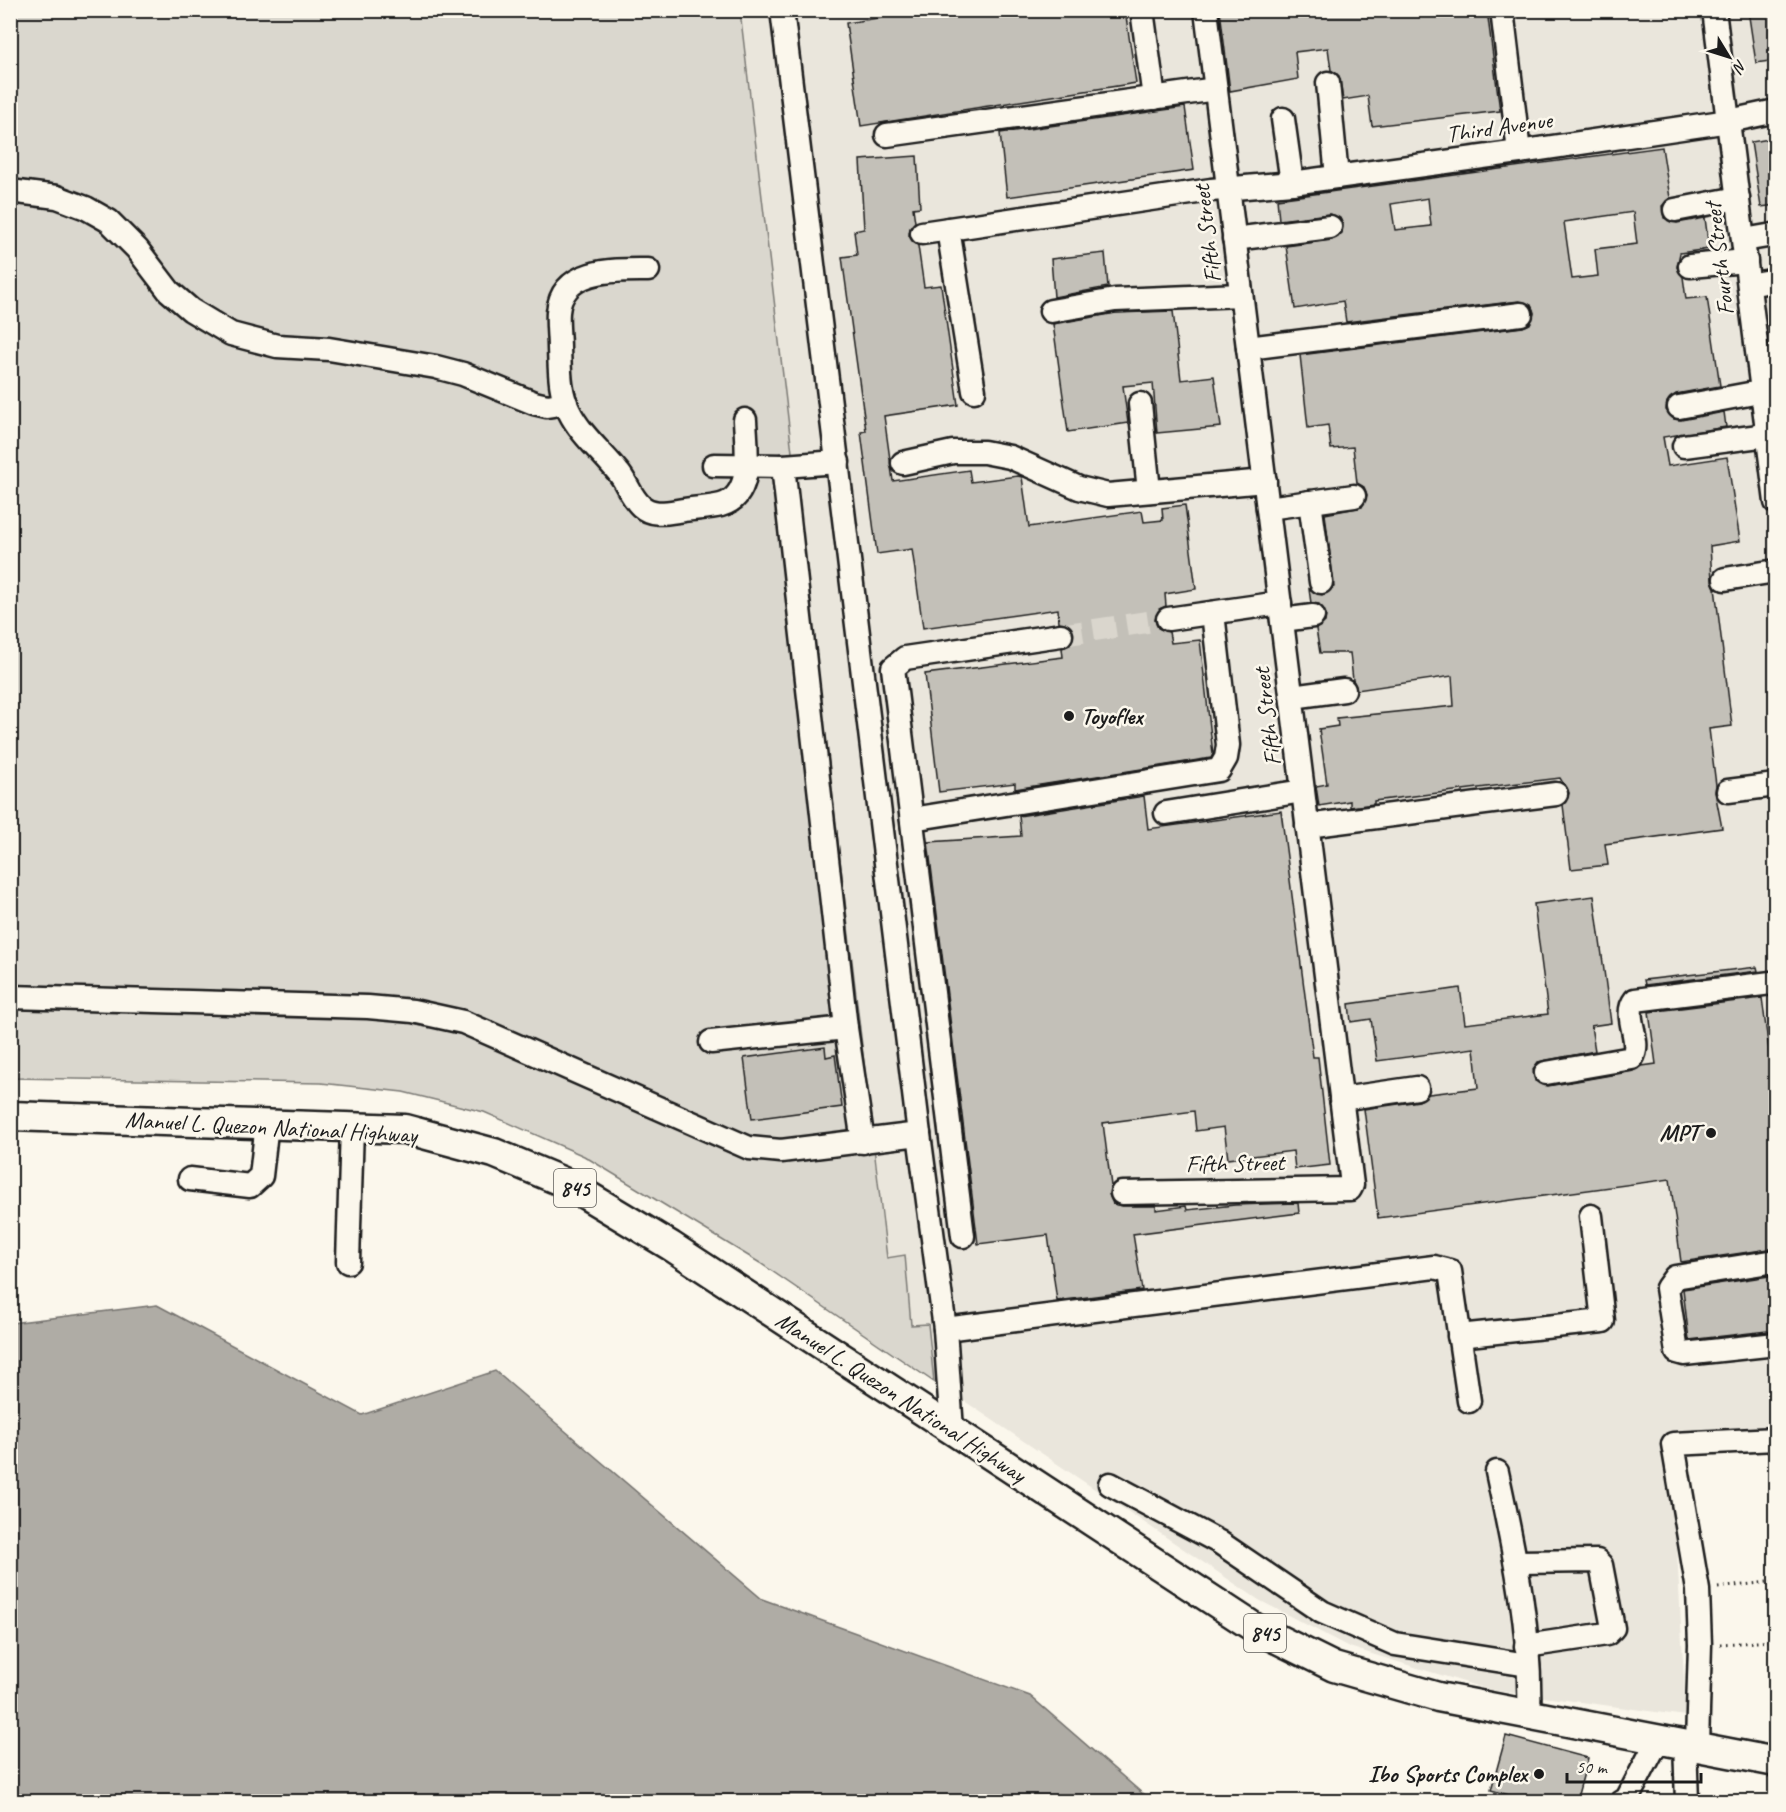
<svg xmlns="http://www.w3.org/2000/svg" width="1786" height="1812" viewBox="0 0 1786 1812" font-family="Caveat,sans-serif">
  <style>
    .built { fill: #eae6dc }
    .green { fill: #dad7ce; stroke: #7b7a75; stroke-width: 1.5 }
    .water { fill: #afaca5; stroke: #74726e; stroke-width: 1.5 }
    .building { fill: #c3c0b8; stroke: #1c1c1c; stroke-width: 1.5; fill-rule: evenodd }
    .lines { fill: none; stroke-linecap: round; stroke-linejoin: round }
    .minor-tunnel { stroke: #dad6cd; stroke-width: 22; stroke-dasharray: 22 11; stroke-linecap: butt }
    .minor-casing { stroke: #1c1c1c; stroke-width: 27 }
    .major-casing { stroke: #1c1c1c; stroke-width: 33 }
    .path { stroke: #1c1c1c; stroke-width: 3; stroke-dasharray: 1.5 4.5; stroke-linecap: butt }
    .minor { stroke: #fbf7ec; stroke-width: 22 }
    .major { stroke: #fbf7ec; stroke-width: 28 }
    .poi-dot { fill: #1c1c1c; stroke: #fbf7ec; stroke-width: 2 }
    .labels { text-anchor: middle; stroke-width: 5; stroke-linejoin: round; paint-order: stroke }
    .shield { fill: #fbf7ec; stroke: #5f5e5a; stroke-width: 1.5 }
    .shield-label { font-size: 22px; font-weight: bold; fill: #1c1c1c }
    .street-label { font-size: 24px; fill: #1c1c1c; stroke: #fbf7ec }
    .poi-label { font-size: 24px; font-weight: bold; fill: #1c1c1c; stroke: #fbf7ec; text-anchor: end }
  </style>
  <rect width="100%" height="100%" fill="#fbf7ec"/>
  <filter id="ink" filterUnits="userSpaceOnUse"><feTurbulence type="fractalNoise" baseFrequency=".0167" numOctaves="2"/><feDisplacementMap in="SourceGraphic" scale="12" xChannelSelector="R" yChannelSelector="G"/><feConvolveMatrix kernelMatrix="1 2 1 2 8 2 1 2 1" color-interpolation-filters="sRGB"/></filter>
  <g filter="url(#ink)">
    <!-- built -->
    <polygon class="built" points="10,11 869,1300 908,1298 905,1256 887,1259 740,11 1775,11 1775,1430 1671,1440 1686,1716 1490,1690 1349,1647 1259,1600 760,1263 584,1156 484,1112 403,1092 321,1083 11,1078"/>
    <!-- green -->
    <polygon class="green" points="10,11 740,11 887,1258 905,1255 911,1325 928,1324 934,1382 760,1263 584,1156 484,1112 403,1092 321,1083 11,1078"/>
    <!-- water -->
    <polygon class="water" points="157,1305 362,1415 495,1371 762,1599 1030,1696 1151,1801 11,1801 11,1323"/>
    <!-- building -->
    <g class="building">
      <polygon points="927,10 1125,10 1136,83 861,126 846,23"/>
      <polygon points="1220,10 1487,10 1500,111 1372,126 1368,96 1343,100 1339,76 1331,70 1328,48 1295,52 1298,79 1230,91"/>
      <polygon points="1748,10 1776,10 1776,60 1756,63"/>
      <polygon points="1185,107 1194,170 1007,197 1000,133"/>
      <polygon points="1776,138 1776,205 1761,207 1751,142"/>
      <path d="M1662 147 1670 198 1662 206 1664 218 1677 223 1705 218 1709 249 1680 253 1677 267 1683 277 1686 299 1707 297 1720 386 1676 394 1667 402 1666 410 1674 419 1681 420 1724 412 1726 427 1663 437 1668 466 1727 457 1740 541 1710 546 1712 580 1715 588 1732 726 1709 729 1716 785 1715 792 1722 828 1605 844 1608 865 1571 869 1563 805 1569 793 1560 778 1374 801V804L1350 807V801L1319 806 1316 786 1327 784 1319 729 1338 726 1337 718 1454 706 1452 676 1357 690 1353 680 1350 653H1320L1316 629 1325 622 1326 614 1319 604 1311 603 1309 589 1322 595 1334 587 1325 514 1362 507 1367 495 1364 487 1357 483 1353 447 1331 449 1328 425 1308 428 1300 355 1523 327 1530 324 1534 313 1531 305 1519 301 1346 322 1343 301 1295 309 1286 246 1332 240 1342 233 1343 225 1340 218 1329 214 1279 220 1277 199ZM1428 198 1431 226 1395 230 1391 204ZM1633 212 1637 244 1595 249 1598 276 1572 279 1564 222Z"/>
      <polygon points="917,156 920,207 913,208 915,222 910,228 909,236 918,246 924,287 941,285 958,405 884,416 893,481 969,470 971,482 1018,476 1022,477 1029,527 1142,511 1144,522 1163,520 1162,508 1185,505 1196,589 1165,594 1166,606 1159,609 1155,620 1158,628 1169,632 1171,643 1200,640 1213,754 1211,758 1015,789 1015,783 939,792 925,674 1063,657 1062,648 1070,645 1074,634 1071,626 1059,622 1058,609 923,628 912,549 877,554 861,432 866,431 842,257 857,255 854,231 864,229 860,160"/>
      <polygon points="1105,253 1108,287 1054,297 1051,259"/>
      <polygon points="1173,311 1181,380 1214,376 1221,427 1157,433 1153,383 1123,386 1128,423 1068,432 1053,324 1116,313"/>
      <polygon points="1144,796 1148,829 1281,811 1313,1057 1318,1057 1330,1165 1295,1169 1293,1151 1228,1159 1224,1127 1196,1131 1194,1111 1103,1123 1111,1186 1109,1194 1113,1204 1122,1206 1156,1206 1156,1210 1186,1206 1187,1210 1235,1205 1298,1203 1299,1213 1133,1234 1142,1290 1057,1301 1048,1235 978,1244 928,842 1021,836 1019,816"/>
      <polygon points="1594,896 1611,1023 1591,1026 1595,1051 1538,1062 1533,1069 1535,1081 1548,1086 1634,1071 1642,1066 1656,1064 1649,1012 1762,998 1776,1103 1776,1248 1681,1262 1670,1179 1378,1218 1364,1109 1419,1101 1429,1094 1478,1088 1474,1048 1377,1061 1371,1019 1351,1022 1349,1004 1460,988 1465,1024 1548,1014 1534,904"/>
      <polygon points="1757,967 1758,971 1645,985 1644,980"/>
      <polygon points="825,1047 826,1057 835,1055 842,1107 752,1119 744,1058"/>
      <polygon points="1776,1275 1776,1330 1689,1340 1683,1289"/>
      <polygon points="1506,1736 1588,1758 1576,1802 1534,1802 1491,1790"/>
    </g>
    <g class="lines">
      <!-- minor-tunnel -->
      <polyline class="minor-tunnel" points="1061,635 1168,619"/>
      <defs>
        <g id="minor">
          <polyline points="782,10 919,1134 945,1329 952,1430"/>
          <polyline points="1142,10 1154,98"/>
          <polyline points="1502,10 1519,152"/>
          <polyline points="1714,10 1776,502"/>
          <polyline points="1328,83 1337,177"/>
          <polyline points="1283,119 1292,183"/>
          <polyline points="887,135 1216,89"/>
          <polyline points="10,191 57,197 86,208 109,221 137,249 169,291 191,310 231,334 277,346 329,349 436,367 463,374 534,403 547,406 566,403"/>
          <polyline points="1675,210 1738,198"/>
          <polyline points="948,229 974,391"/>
          <polyline points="922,233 1211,190 1292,183 1519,152 1729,121 1776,111"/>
          <polyline points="1234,239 1330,227"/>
          <polyline points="1744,240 1773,235"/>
          <polyline points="1690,266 1746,261"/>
          <path d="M648 270C617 270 562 267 558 312 557 324 559 337 559 348 560 370 559 391 569 411 580 434 602 452 618 472 627 482 630 496 641 506 653 517 669 512 684 510 696 508 709 508 721 505 755 496 746 446 745 420"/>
          <polyline points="1749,285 1776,280"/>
          <polyline points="1051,311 1115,300 1241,295"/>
          <polyline points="1248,348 1521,314"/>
          <polyline points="1140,404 1149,491"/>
          <polyline points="1679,407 1776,389"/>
          <polyline points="1684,446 1767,435"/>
          <polyline points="903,463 953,452 984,452 1010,457 1079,488 1108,495 1265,481"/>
          <polyline points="714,465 783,466 838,462"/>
          <polyline points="783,466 846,1028 863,1142"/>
          <polyline points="1310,502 1321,582"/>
          <polyline points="1268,508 1354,496"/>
          <polyline points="1725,579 1776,571"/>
          <polyline points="1168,619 1280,603"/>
          <polyline points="1282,620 1313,616"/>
          <polyline points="1292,697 1344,690"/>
          <polyline points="1728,791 1776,785"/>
          <polyline points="1166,813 1303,791"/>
          <polyline points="912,819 1219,770 1226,758 1228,745 1213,613"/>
          <polyline points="1307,826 1556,794"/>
          <polyline points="10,997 368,1007 413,1011 463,1022 749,1148 781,1151 919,1134"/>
          <polyline points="711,1042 846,1028"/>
          <path d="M1546 1073 1632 1058C1643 1041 1622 1016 1635 1000L1771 983 1776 986"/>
          <polyline points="1341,1099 1417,1088"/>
          <polyline points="190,1179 250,1186 261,1176 267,1123"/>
          <polyline points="1122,1193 1350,1189 1352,1185 1206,10"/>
          <polyline points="963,1236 893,668 905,658 1061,635"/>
          <polyline points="1776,1261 1675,1277 1667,1288 1677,1352 1684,1354 1776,1344"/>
          <polyline points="348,1262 352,1126"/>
          <polyline points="945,1329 1434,1267 1450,1271 1469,1401"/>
          <polyline points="1459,1336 1603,1321 1591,1216"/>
          <path d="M1497 1472C1514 1551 1532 1633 1529 1714"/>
          <polyline points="1110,1484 1219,1542 1322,1612 1395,1644 1528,1665"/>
          <polyline points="1516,1562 1597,1561 1601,1565 1613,1628 1607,1634 1526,1646"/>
          <polyline points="1685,1742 1687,1802"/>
          <polyline points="1697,1744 1700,1645 1698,1590 1673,1444 1776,1439"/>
          <polyline points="1622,1802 1627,1799 1659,1738"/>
        </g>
        <polyline id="major" points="10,1116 405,1129 494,1153 568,1184 671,1246 1255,1628 1334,1667 1438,1697 1776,1762"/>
      </defs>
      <!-- minor casing -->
      <use href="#minor" class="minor-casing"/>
      <!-- major casing -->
      <use href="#major" class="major-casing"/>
      <!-- path -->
      <g class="path">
        <polyline points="1718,1588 1776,1581"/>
        <polyline points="1720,1644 1776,1641"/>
      </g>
      <!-- minor -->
      <use href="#minor" class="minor"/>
      <!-- major -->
      <use href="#major" class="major"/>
    </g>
  </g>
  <!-- markers -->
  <g class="poi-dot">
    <circle cx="1069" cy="716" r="6"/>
    <circle cx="1711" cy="1133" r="6"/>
    <circle cx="1539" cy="1774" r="6"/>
  </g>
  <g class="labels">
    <!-- shield labels -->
    <g class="shield">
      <rect x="554" y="1169" width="42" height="38" rx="4.5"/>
      <rect x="1244" y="1614" width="42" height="38" rx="4.5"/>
    </g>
    <g class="shield-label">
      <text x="575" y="1196">845</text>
      <text x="1265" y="1641">845</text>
    </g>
    <!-- street labels -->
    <g class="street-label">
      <text transform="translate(1499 127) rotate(-8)" y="8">Third Avenue</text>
      <text transform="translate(1207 234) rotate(-97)" y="8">Fifth Street</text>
      <text transform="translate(1719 259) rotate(-97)" y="8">Fourth Street</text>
      <text transform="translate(1267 717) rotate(-97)" y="8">Fifth Street</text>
      <text transform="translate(271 1127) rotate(3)" y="8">Manuel L. Quezon National Highway</text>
      <text transform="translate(1235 1163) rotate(-1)" y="8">Fifth Street</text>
      <text transform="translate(901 1397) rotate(33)" y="8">Manuel L. Quezon National Highway</text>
    </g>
    <!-- poi labels -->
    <g class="poi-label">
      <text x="1081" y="724" text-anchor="start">Toyoflex</text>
      <text x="1699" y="1141">MPT</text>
      <text x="1527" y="1782">Ibo Sports Complex</text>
    </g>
  </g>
  <!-- margin -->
  <rect width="1786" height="1812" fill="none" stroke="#fbf7ec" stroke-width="36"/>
  <rect x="18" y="18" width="1750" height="1776" fill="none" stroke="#1c1c1c" stroke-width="2" filter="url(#ink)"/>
  <!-- north arrow -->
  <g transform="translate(1729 57) rotate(128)" stroke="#fbf7ec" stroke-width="4.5" paint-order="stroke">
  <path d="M0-4.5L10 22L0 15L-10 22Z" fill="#1c1c1c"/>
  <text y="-9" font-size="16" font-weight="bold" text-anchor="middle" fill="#1c1c1c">N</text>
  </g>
  <!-- scale -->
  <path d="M1567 1773v9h134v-9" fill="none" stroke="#1c1c1c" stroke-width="3"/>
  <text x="1576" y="1773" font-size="18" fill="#1c1c1c" stroke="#fbf7ec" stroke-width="4.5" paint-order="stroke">50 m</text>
</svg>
